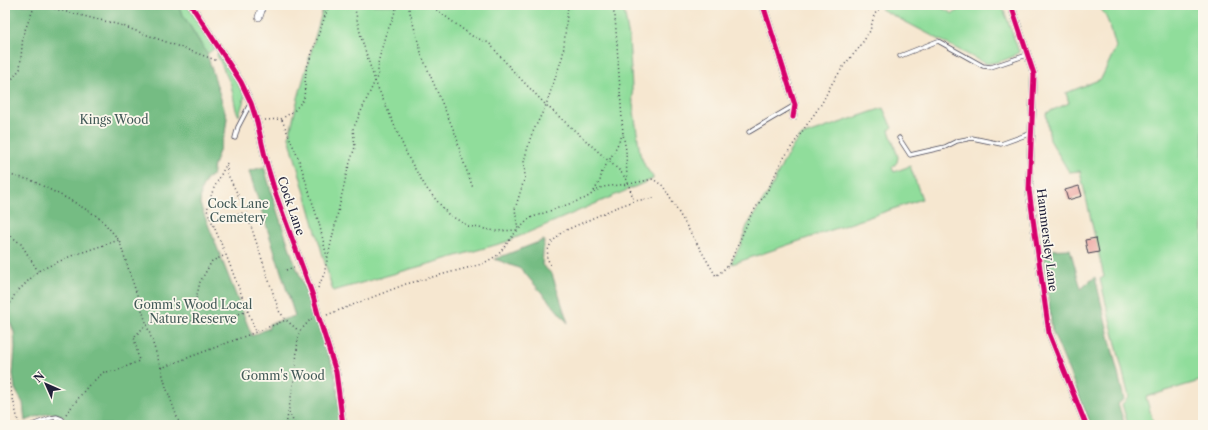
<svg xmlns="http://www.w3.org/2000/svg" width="1208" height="430" viewBox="0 0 1208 430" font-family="'Libre Caslon Text',serif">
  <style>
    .green { fill: #90dd9b; stroke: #59806b }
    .forest { fill: #74bc83; stroke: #4b6f5f }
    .building { fill: #eda29e }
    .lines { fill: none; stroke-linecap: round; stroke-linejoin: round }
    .lane-casing { stroke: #424051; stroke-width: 5 }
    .street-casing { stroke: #424051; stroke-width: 8 }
    .path { stroke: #424051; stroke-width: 1.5; stroke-dasharray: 1 3; stroke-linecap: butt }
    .lane { stroke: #fff; stroke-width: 3.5 }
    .street { stroke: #fff; stroke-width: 7 }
    .cycleway-casing { stroke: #fbf7ec; stroke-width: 8 }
    .cycleway { stroke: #d6006c; stroke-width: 5 }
    .labels { text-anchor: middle; stroke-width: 3.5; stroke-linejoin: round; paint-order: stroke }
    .park-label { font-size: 12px; fill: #435a58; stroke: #fbf7ec }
    .street-label { font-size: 12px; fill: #22223b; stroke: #fbf7ec }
  </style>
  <rect width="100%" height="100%" fill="#fbf7ec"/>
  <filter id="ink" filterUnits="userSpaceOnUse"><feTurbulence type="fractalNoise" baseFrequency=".025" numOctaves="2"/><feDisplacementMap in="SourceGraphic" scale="8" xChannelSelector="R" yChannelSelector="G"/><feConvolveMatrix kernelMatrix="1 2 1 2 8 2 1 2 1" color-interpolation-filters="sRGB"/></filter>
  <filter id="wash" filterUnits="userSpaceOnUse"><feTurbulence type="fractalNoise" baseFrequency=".012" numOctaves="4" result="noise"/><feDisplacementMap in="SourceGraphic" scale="16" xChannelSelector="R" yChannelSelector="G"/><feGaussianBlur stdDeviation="0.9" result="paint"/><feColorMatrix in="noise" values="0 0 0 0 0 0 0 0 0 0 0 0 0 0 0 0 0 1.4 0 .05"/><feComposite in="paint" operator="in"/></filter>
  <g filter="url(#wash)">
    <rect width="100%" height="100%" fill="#f6e7d0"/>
    <!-- green -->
    <g class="green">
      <polygon points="177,5 187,5 215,48 207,54"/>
      <polygon points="324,5 623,5 629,38 633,104 640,154 645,166 653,177 653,179 506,242 333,291 289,137 298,98"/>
      <path d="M884 5H936L953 14 964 5H1002L1019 52C1014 58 992 65 984 63L881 9Z"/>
      <path d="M1098 5H1203V380L1146 397 1154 425H1128L1122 404 1129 397 1100 279 1104 277 1080 171 1069 172 1050 140 1046 113 1069 103 1066 93 1101 79 1116 47C1112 33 1108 16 1098 5Z"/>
      <polygon points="218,53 236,80 245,96 239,116 236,110 231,85 217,55"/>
      <polygon points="883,108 892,128 889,130 898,157 897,162 892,168 894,172 910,166 922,199 732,264 732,261 741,244 747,226 771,188 783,163 793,146 801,136"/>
    </g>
    <!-- forest -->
    <g class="forest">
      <path d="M5 5H177L207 54 227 118 225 134 214 165 212 176 207 178 201 190 200 204 252 336 269 328V324L295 316 249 171 264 167 278 214 294 261 317 319 335 374 342 425H69C59 405 40 416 25 421L23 403 15 389 13 374 15 347 14 332 10 322 5 313Z"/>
      <polygon points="544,240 542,265 552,274 568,323 521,269 495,259"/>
      <polygon points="1070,249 1081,289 1095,277 1124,399 1118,404 1125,425 1091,425 1052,330 1043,250"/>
    </g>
    <g id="blocks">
      <!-- building -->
      <g class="building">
        <polygon points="1079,186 1082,196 1068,200 1065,190"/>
        <polygon points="1096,238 1099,252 1088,254 1085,240"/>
      </g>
    </g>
  </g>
  <g filter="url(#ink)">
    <use href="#blocks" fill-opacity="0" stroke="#424051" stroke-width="1"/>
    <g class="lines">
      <defs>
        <g id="lane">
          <polyline points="900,56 938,41 983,66 991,67 1027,55"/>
          <polyline points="749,132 795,105"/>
          <polyline points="235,138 238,127 250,104"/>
          <polyline points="899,138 910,155 945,147 957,141 972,138 1001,144 1032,133"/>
          <polyline points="32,425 51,418 57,417 62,419 65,425"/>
        </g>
        <g id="street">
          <polyline points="191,5 241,82 251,103 257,122 267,165 276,195 313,296 319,318 336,372 343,425"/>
          <polyline points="763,5 795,105 793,117"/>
          <polyline points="1011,5 1034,74 1029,190 1049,333 1086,425"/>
          <polyline points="259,17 261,11 260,5"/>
        </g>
      </defs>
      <!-- lane casing -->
      <use href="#lane" class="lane-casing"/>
      <!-- street casing -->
      <use href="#street" class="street-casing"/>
      <!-- path -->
      <g class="path">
        <polyline points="39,5 120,25 218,61"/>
        <polyline points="397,5 392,21 385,36 378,63 378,75 375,81 409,159 427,189 448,214 468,226 496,231 518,230 515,209 525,177 524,161 531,136 546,105 563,55 568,5"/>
        <polyline points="408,5 422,56 457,138 460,152 473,188"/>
        <polyline points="430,5 472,36 489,43 514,72 546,105 620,171 627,180 634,201"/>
        <polyline points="611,5 615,16 623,134 626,150 627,180"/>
        <polyline points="5,88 20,69 23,35 35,5"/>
        <polyline points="265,120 281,119 294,111 304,99 306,70 329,5"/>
        <polyline points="282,120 299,160 319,223 327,257"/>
        <polyline points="227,163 213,190 207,210 226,255 256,332 286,320 299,331"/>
        <polyline points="227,165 227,173 246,211 279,311 286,320"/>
        <polyline points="5,174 31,180 72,201 100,218 119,240 161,368 166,387 180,425"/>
        <polyline points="594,191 600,181 602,171 609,161 623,134"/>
        <polyline points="234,216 245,212"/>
        <polyline points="5,231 21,244 38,271"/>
        <polyline points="550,265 547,257 548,250 551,243 562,232 615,208 634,201 654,198"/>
        <polyline points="286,270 294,267"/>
        <polyline points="318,288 324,274 347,172 355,147 353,129 375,81 361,37 354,5"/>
        <polyline points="5,314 15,294 38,271 71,256 119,240"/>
        <polyline points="327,315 406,284 482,264 498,255 515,233 530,218 586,198 602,187 629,184 653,179 663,186 716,276 729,265 751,215 769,188 781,162 822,103 831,85 845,64 859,48 870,31 874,15 882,5"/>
        <polyline points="192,321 220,320 248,311"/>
        <polyline points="5,364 19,425"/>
        <polyline points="161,368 256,332"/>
        <polyline points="289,412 295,425"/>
        <polyline points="66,414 88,386 104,372 116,371 139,361 134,337 146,325 155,323 191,321 200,282 212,261 226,255"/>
        <polyline points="286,425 295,375 298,337 300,331 311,319 312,319"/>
      </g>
      <!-- lane -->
      <use href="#lane" class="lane"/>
      <!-- street -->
      <use href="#street" class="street"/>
      <defs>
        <g id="cycleway">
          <polyline points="191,5 241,82 251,103 257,122 267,165 276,195 313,296 319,318 336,372 343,425"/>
          <polyline points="763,5 795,105 793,117"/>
          <polyline points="1011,5 1034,74 1029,190 1049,333 1086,425"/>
        </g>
      </defs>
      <!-- cycleway casing -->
      <use href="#cycleway" class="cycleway-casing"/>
      <!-- cycleway -->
      <use href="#cycleway" class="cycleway"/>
    </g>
  </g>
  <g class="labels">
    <!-- park labels -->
    <g class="park-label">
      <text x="114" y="124">Kings Wood</text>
      <text x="238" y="208">Cock Lane<tspan x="238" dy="14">Cemetery</tspan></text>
      <text x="193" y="309">Gomm's Wood Local<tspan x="193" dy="14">Nature Reserve</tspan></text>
      <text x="283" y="380">Gomm's Wood</text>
    </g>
    <!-- street labels -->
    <g class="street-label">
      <text transform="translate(291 206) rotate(71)" y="4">Cock Lane</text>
      <text transform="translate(1047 240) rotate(83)" y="4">Hammersley Lane</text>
    </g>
  </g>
  <!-- margin -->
  <rect width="1208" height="430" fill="none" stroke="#fbf7ec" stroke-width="20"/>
  <!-- north arrow -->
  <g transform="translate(46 384) rotate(315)" stroke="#fbf7ec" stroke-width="3" paint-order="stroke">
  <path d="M0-3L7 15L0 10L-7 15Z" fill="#22223b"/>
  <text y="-6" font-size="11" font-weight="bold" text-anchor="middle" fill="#22223b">N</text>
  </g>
</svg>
